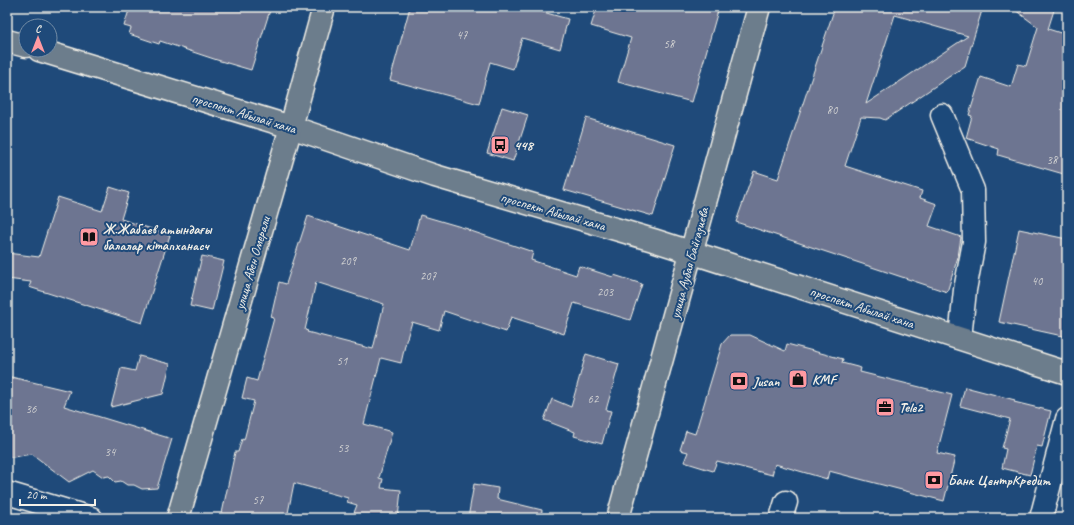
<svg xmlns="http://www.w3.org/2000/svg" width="1074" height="525" viewBox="0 0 1074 525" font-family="Caveat,sans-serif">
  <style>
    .building { fill: #6d7491; stroke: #f4f1e8; fill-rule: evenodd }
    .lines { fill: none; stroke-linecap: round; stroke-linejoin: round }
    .minor-casing { stroke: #f4f1e8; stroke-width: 25 }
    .major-casing { stroke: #f4f1e8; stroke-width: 25 }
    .minor { stroke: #1f4a7a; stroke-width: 22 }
    .major { stroke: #6c7d8c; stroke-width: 22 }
    .labels { text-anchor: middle; stroke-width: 4; stroke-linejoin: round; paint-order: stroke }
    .number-label { font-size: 12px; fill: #d2d2d2 }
    .street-label { font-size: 14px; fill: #f4f1e8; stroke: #1f4a7a }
    .poi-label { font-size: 14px; font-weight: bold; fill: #f4f1e8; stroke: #1f4a7a; text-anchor: start }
  </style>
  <rect width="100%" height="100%" fill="#1f4a7a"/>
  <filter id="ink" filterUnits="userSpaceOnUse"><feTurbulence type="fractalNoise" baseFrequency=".025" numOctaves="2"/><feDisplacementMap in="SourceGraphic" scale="8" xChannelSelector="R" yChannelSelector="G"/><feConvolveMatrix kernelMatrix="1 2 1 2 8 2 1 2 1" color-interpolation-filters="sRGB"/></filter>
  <g filter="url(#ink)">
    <!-- building -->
    <g class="building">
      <polygon points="130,7 271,7 251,70 217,60 160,41 159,44 129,34 131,28 124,26"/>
      <polygon points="410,7 525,7 568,19 560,49 522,38 513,69 490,62 479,104 390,80"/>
      <polygon points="597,7 719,7 692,102 618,82 631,38 591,26"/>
      <path d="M835 7H983L965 66 885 120 880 118 861 117 845 166 922 191 920 198 937 204 929 226 961 237 958 257 947 292 736 222 754 171 778 179ZM895 15 968 36 866 104Z"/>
      <polygon points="1011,7 1055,7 1048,29 1067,35 1067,175 998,155 999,149 966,138 972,116 969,115 981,77 1011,87 1018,64 1026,66 1038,27"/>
      <polygon points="502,107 528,115 513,161 487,153"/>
      <polygon points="586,118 675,145 653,216 564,190"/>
      <polygon points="110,187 129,193 121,219 170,235 142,323 29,287 31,282 7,279 7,253 39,257 58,197 102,211"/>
      <path d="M420 215 468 229V230L533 252 531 260 576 275 579 266 613 277 614 275 642 284 630 320 574 303 564 334 511 317 506 332 444 311 439 330 412 322 406 341 401 363 381 358 364 424 392 432 379 478 383 479 381 488 401 490 398 518H352L357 505 347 502 348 498 294 483 287 518H221L235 452H238L242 439 244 440 254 401 242 398 247 378 257 381 274 318 271 317 279 282 286 284 308 216 410 250ZM316 282 384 304 373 349 307 332 308 331 305 330Z"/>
      <polygon points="1019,229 1067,239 1067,337 999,322"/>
      <polygon points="202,256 224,261 212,311 190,306"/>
      <polygon points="730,335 750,335 785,351 787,344 843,359 842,363 861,368 860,372 952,395 937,453 955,457 944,501 829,471 827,479 775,464 772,475 717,461 713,471 684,462 688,452 680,450 686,431 695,434 722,344"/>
      <polygon points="586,354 619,364 606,410 611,411 602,444 574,436 575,432 544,420 552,399 571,407"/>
      <polygon points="139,356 170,364 163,394 111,407 121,368 135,371"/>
      <polygon points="7,376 70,391 64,406 172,439 157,488 142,489 134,485 127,485 121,481 115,482 109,476 103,477 93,470 69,482 32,454 7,458"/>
      <polygon points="965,387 1015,400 1014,402 1051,411 1042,447 1037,446 1030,475 1002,468 1006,449 1002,448 1010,419 960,406"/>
      <polygon points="474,484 498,488 497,499 542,510 541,518 468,518"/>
    </g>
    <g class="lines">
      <defs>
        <g id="minor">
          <polyline points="942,115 973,190 974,242 965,290 960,338"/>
          <polyline points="7,493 91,518"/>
          <polyline points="781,518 786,502"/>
          <polyline points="1041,518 1067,419"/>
        </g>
        <g id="major">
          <polyline points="7,41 26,46"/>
          <polyline points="39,50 291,127 435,176 653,240 1067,373"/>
          <polyline points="178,518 291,127 324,7"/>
          <polyline points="618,518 759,7"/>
        </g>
      </defs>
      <!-- minor casing -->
      <use href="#minor" class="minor-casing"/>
      <!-- major casing -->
      <use href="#major" class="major-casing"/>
      <!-- minor -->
      <use href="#minor" class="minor"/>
      <!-- major -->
      <use href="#major" class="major"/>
    </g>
  </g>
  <!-- icons -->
  <defs>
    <symbol id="bus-square" viewBox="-11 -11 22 22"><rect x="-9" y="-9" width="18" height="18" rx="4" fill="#ff9aa2" stroke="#1f4a7a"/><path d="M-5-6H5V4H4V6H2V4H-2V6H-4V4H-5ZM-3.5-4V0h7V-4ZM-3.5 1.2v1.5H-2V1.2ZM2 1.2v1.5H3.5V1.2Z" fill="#111"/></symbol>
    <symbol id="library-square" viewBox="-11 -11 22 22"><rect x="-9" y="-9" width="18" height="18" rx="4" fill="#ff9aa2" stroke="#1f4a7a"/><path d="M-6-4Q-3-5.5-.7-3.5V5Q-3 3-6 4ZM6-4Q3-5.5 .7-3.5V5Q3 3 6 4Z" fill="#111"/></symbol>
    <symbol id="shop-square" viewBox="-11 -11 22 22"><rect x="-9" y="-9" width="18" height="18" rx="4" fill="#ff9aa2" stroke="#1f4a7a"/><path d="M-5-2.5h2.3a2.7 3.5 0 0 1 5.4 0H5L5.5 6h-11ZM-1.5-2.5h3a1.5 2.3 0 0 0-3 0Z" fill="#111"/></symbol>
    <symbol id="bank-square" viewBox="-11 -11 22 22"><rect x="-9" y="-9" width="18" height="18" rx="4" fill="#ff9aa2" stroke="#1f4a7a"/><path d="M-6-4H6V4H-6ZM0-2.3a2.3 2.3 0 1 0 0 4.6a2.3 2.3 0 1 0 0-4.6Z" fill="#111"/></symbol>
    <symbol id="office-square" viewBox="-11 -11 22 22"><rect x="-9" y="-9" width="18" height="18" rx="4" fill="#ff9aa2" stroke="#1f4a7a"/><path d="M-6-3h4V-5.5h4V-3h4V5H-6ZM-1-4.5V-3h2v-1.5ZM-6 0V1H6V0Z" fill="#111"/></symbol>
  </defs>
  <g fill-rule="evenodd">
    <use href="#bus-square" x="489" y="134" width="22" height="22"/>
    <use href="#library-square" x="78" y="226" width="22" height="22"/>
    <use href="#shop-square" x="787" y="368" width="22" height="22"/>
    <use href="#bank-square" x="728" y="370" width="22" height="22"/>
    <use href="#office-square" x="874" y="396" width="22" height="22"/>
    <use href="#bank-square" x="923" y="469" width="22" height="22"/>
  </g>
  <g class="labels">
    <!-- number labels -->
    <g class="number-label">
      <text x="462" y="39">47</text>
      <text x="669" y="48">58</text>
      <text x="832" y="114">80</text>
      <text x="1052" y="164">38</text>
      <text x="348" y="265">209</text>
      <text x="428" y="280">207</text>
      <text x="1037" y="285">40</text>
      <text x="605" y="296">203</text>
      <text x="342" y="365">51</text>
      <text x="593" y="403">62</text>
      <text x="31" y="413">36</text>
      <text x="343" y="452">53</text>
      <text x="110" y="456">34</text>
      <text x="258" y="504">57</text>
    </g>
    <!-- street labels -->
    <g class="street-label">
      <text transform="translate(244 113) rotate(17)" y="5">проспект Абылай хана</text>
      <text transform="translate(553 211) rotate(16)" y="5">проспект Абылай хана</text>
      <text transform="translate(252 263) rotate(-74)" y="5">улица Абен Омерали</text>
      <text transform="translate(689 263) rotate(-75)" y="5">улица Аубая Байгазиева</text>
      <text transform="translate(862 307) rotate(18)" y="5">проспект Абылай хана</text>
    </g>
    <!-- poi labels -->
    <g class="poi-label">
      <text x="514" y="150">448</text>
      <text x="103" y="234">Ж.Жабаев атындағы<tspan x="103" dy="16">балалар кітапханасч</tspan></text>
      <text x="812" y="384">KMF</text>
      <text x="753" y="386">Jusan</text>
      <text x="899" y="412">Tele2</text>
      <text x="948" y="485">Банк ЦентрКредит</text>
    </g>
  </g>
  <!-- margin -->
  <rect width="1074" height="525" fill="none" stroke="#1f4a7a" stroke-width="24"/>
  <rect x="12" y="12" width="1050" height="501" fill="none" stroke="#f4f1e8" stroke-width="1.5" filter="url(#ink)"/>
  <!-- north arrow -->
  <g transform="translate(38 38)"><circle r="19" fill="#1f4a7a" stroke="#748da6"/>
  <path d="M0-3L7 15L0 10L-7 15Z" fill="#ff9aa2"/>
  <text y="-6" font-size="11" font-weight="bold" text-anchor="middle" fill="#f4f1e8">С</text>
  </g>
  <!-- scale -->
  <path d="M20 499v6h75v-6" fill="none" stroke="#f4f1e8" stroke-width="2"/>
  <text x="26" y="499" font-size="12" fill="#f4f1e8" stroke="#1f4a7a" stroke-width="3" paint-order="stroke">20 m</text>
</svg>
